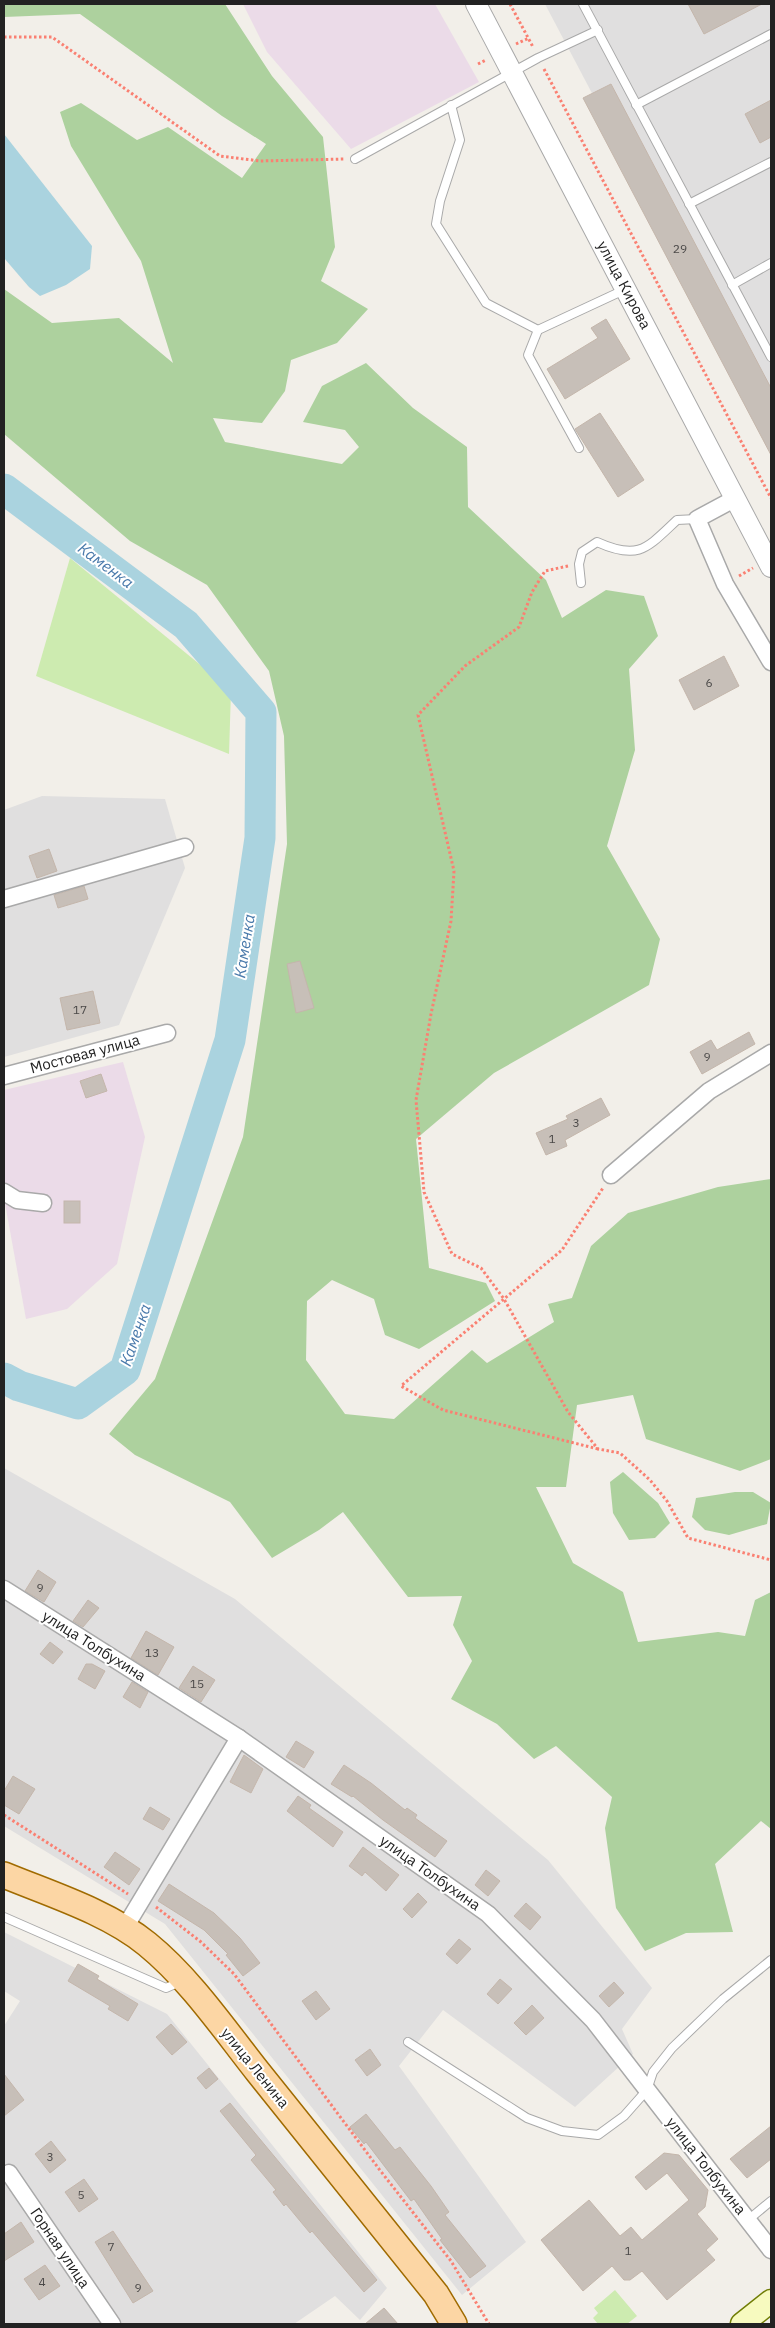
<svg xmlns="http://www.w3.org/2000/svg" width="775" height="2328" viewBox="0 0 775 2328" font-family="'IBM Plex Sans',sans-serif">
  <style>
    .residential { fill: #e0dfdf }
    .industrial { fill: #ebdbe8 }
    .grass { fill: #cdebb0 }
    .forest { fill: #add19e }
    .water { fill: #aad3df }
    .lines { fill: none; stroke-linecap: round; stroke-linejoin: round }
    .river { stroke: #aad3df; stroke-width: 31 }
    .building { fill: #c7bfb8; stroke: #c4b6ab }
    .service-casing { stroke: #a9a9a9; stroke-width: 10 }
    .minor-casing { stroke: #a9a9a9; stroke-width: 19 }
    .tertiary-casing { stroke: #a9a9a9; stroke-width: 22 }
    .secondary-casing { stroke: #707d05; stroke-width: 25 }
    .primary-casing { stroke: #a06b00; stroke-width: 28 }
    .path { stroke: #fa8072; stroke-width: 3; stroke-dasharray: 2.5 2.5; stroke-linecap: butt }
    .service { stroke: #fff; stroke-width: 8 }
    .minor { stroke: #fff; stroke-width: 16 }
    .tertiary { stroke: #fff; stroke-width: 20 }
    .secondary { stroke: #f7fabf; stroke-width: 22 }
    .primary { stroke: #fcd6a4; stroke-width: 25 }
    .labels { text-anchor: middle; stroke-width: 4; stroke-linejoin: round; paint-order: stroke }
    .number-label { font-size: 12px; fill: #4b4948 }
    .street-label { font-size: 15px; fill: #222; stroke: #fff }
    .water-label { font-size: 16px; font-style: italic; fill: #4a7aab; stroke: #fff }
  </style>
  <rect width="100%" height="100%" fill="#f2efe9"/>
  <!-- residential -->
  <g class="residential">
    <polygon points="545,4 771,4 771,433"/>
    <polygon points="42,796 165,799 185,868 119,1025 4,1057 4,810"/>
    <polygon points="4,1468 235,1599 548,1860 652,1988 622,2029 633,2054 575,2107 443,2010 399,2066 526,2242 462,2295 165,1924 4,1826"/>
    <polygon points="4,1932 167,2014 387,2288 360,2320 335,2296 294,2324 4,2324 4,2026 20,2001 4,1991"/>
  </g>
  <!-- industrial -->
  <g class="industrial">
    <polygon points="243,4 435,4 479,82 351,149 267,52"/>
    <polygon points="123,1062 145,1137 117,1264 67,1309 26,1319 4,1198 4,1090"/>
  </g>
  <!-- grass -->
  <g class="grass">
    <polygon points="70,558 231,690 229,754 36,676"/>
    <polygon points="615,2290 637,2316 627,2324 598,2324 593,2318 598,2313 594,2308"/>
  </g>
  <!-- forest -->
  <g class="forest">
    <polygon points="4,4 225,4 272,76 323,137 335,247 321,281 368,309 337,343 291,360 285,391 262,423 213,418 225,442 342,464 359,447 345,430 303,422 322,386 366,363 413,408 467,447 468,507 546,580 562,618 606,590 644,596 658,636 629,669 635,750 607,846 660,939 649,985 494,1073 416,1139 429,1268 486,1283 495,1301 419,1349 385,1335 374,1299 332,1280 307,1301 306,1360 345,1414 394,1419 472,1350 487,1363 554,1322 548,1304 572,1298 591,1246 628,1213 718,1187 771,1179 771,1459 740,1471 646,1439 633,1395 577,1405 566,1487 536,1487 573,1563 623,1592 638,1642 718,1632 745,1636 755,1600 771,1592 771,1829 761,1821 715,1864 733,1932 686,1933 645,1951 616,1908 605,1828 612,1797 556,1746 534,1759 497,1724 451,1699 472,1661 453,1625 462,1596 408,1597 343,1512 319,1530 272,1558 230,1502 135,1455 109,1434 155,1379 243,1137 287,844 284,736 269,671 207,585 130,541 4,434 4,289 52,323 119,318 173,363 141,261 71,146 60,112 81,103 137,140 168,127 242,178 266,144 222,116 80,14 4,17"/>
    <polygon points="623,1472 658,1503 670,1523 655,1538 629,1540 613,1513 610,1482"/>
    <polygon points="735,1492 753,1492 771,1503 767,1524 729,1535 705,1530 692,1517 696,1498"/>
  </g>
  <!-- water -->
  <polygon class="water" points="4,134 92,246 90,269 66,285 40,296 29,287 4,258"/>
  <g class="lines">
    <!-- river -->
    <polyline class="river" points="4,489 186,625 261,712 260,838 230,1040 125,1370 78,1404 19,1386 4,1378"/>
  </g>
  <!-- building -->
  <g class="building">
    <polygon points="688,4 762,4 704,34"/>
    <polygon points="611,84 771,388 771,455 583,98"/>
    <polygon points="771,100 771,137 760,143 745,114"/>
    <polygon points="606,319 630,359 565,399 547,369 598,338 591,328"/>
    <polygon points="600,413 644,480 618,497 575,429"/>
    <polygon points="724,656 739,686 694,710 679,680"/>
    <polygon points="49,849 57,871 37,878 29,856"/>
    <polygon points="84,886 88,899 58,908 54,895"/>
    <polygon points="300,961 314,1008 296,1013 287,964"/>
    <polygon points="93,991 100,1023 67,1030 60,998"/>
    <polygon points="749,1032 755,1044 702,1074 690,1052 711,1040 717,1050"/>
    <polygon points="101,1074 107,1091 86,1098 80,1081"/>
    <polygon points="601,1098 610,1115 565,1140 567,1146 546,1155 536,1133 568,1119 566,1116"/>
    <rect x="64" y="1201" width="16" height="22"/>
    <polygon points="38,1570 56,1582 44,1602 25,1591"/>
    <polygon points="88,1600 99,1608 83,1627 73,1621"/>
    <polygon points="146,1631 174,1647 158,1675 131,1658"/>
    <polygon points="50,1642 63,1652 53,1664 40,1654"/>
    <polygon points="86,1664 92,1664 105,1671 95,1689 78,1679"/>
    <polygon points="193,1666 215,1680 201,1702 179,1688"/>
    <polygon points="132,1682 148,1692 140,1708 123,1697"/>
    <polygon points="296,1741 314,1752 304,1768 286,1757"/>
    <polygon points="244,1755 263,1769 251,1793 230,1782"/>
    <polygon points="344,1765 371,1783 405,1810 407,1808 417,1815 415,1818 447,1841 435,1857 383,1820 353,1796 352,1797 331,1784"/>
    <polygon points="13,1776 35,1789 19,1814 4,1805 4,1791"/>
    <polygon points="298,1796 311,1805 309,1808 343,1832 333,1847 287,1811"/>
    <polygon points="150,1807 170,1819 163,1830 143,1819"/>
    <polygon points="363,1847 399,1875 386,1891 365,1872 362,1876 349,1866"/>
    <polygon points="115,1852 140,1869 129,1885 104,1867"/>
    <polygon points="486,1870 500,1881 488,1896 475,1885"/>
    <polygon points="169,1884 214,1913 240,1938 260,1963 243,1976 226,1955 228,1954 204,1930 158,1901"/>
    <polygon points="418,1893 427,1902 412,1918 403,1909"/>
    <polygon points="526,1903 541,1917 530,1930 514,1916"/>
    <polygon points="459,1939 471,1949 457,1964 446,1954"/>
    <polygon points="78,1964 99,1976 97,1979 138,2004 128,2021 108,2009 110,2006 68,1981"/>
    <polygon points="500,1979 512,1989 498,2004 487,1994"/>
    <polygon points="614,1982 624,1993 609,2007 599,1996"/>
    <polygon points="316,1991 330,2009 316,2020 302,2001"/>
    <polygon points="532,2005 544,2018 526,2035 514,2023"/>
    <polygon points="171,2024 187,2042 172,2055 156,2037"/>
    <polygon points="370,2049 381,2065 367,2076 355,2060"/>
    <polygon points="209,2068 218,2079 206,2089 197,2078"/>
    <polygon points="4,2074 24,2100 4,2116"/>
    <polygon points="230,2103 377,2280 364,2292 312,2231 310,2233 286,2204 284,2206 273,2192 276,2190 251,2160 256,2155 220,2111"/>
    <polygon points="366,2114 395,2150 400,2147 431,2186 449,2212 445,2215 486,2266 470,2278 440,2240 442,2239 414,2199 411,2201 366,2142 364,2144 350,2127"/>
    <polygon points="771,2126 771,2159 747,2178 730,2159"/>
    <polygon points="51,2141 66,2160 50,2173 35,2154"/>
    <polygon points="664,2153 679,2155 708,2190 705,2207 697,2214 718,2239 706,2250 715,2260 667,2300 642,2271 630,2280 624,2280 612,2266 583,2291 541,2240 589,2200 620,2236 631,2227 642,2240 689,2200 667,2173 646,2190 635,2177"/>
    <polygon points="84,2179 98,2199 79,2212 65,2192"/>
    <polygon points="21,2222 34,2242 4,2261 4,2234"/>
    <polygon points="113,2231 153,2291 133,2303 95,2242"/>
    <polygon points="45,2265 60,2286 39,2300 24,2279"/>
    <polygon points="384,2308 398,2324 365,2324"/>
  </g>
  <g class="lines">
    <defs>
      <g id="service">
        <polyline points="583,4 771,357"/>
        <polyline points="451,105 460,140 440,201 436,224 486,303 538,330"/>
        <polyline points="636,105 771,34"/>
        <polyline points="355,159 538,58 598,30"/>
        <polyline points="689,204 771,162"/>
        <polyline points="732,285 771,263"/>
        <polyline points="579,448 528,355 538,330 624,290"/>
        <path d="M581 583 579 564 582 552 597 542C639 561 647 548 677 520L697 519"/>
        <polyline points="4,1917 166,1988 182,1981"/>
        <polyline points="408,2042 527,2118 562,2131 598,2135 624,2116 647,2090 653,2072 672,2048 723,1999 771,1960"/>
        <polyline points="748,2220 771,2201"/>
      </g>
      <g id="minor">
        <polyline points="736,498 697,519 725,584 771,662"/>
        <polyline points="4,899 185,847"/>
        <polyline points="4,1076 167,1033"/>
        <polyline points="611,1175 709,1091 771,1053"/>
        <polyline points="4,1192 17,1200 43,1203"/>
        <polyline points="4,1589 239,1738 488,1914 593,2020 771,2250"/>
        <polyline points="124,1929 239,1738"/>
        <polyline points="9,2173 112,2324"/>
      </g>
      <polyline id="tertiary" points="476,4 771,567"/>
      <polyline id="secondary" points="742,2324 771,2301"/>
      <path id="primary" d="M4 1875C50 1894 108 1912 147 1944 190 1979 224 2029 258 2072 318 2146 377 2220 436 2294L454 2324"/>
    </defs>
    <!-- service casing -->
    <use href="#service" class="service-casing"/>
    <!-- minor casing -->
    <use href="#minor" class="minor-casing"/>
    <!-- tertiary casing -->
    <use href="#tertiary" class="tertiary-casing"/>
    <!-- secondary casing -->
    <use href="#secondary" class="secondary-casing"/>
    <!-- primary casing -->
    <use href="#primary" class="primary-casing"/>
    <!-- path -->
    <g class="path">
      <polyline points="510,4 533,47"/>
      <polyline points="4,37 52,37 220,156 260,161 345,159"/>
      <polyline points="516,44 529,38"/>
      <polyline points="478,64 486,60"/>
      <polyline points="544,69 771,498"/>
      <polyline points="568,566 545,571 532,592 519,627 465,666 418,715 454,871 451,921 431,1014 416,1100 424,1192 452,1254 481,1268 504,1299 568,1412 598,1449 620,1453 650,1480 667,1501 688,1538 771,1560"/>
      <polyline points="739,576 753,568"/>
      <polyline points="598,1449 443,1410 401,1386 562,1250 603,1188"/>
      <polyline points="4,1815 128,1894"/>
      <polyline points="156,1907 201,1942 234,1974 379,2169 451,2261 489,2324"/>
    </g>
    <!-- service -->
    <use href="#service" class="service"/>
    <!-- minor -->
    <use href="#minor" class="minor"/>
    <!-- tertiary -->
    <use href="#tertiary" class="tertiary"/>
    <!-- secondary -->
    <use href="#secondary" class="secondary"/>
    <!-- primary -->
    <use href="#primary" class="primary"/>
  </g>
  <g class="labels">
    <!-- number labels -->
    <g class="number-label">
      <text x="680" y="253">29</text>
      <text x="709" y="687">6</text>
      <text x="80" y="1014">17</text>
      <text x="707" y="1061">9</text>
      <text x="576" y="1127">3</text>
      <text x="552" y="1143">1</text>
      <text x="40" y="1592">9</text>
      <text x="152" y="1657">13</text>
      <text x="197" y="1688">15</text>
      <text x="50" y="2161">3</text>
      <text x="81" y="2199">5</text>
      <text x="111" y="2251">7</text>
      <text x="628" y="2255">1</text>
      <text x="42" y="2286">4</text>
      <text x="138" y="2292">9</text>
    </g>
    <!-- street labels -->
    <g class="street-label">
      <text transform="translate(624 285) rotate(62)" y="5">улица Кирова</text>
      <text transform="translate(85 1054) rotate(-15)" y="5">Мостовая улица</text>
      <text transform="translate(94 1646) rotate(32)" y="5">улица Толбухина</text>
      <text transform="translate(430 1873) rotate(35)" y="5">улица Толбухина</text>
      <text transform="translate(255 2068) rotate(51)" y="5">улица Ленина</text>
      <text transform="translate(706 2166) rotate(52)" y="5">улица Толбухина</text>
      <text transform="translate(60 2248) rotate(56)" y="5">Горная улица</text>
    </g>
    <!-- water labels -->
    <g class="water-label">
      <text transform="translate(106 565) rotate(37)" y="6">Каменка</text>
      <text transform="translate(244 946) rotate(-81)" y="6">Каменка</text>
      <text transform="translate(135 1335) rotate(-71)" y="6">Каменка</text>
    </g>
  </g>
  <!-- border -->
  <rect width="775" height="2328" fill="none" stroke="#222222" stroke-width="10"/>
</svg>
